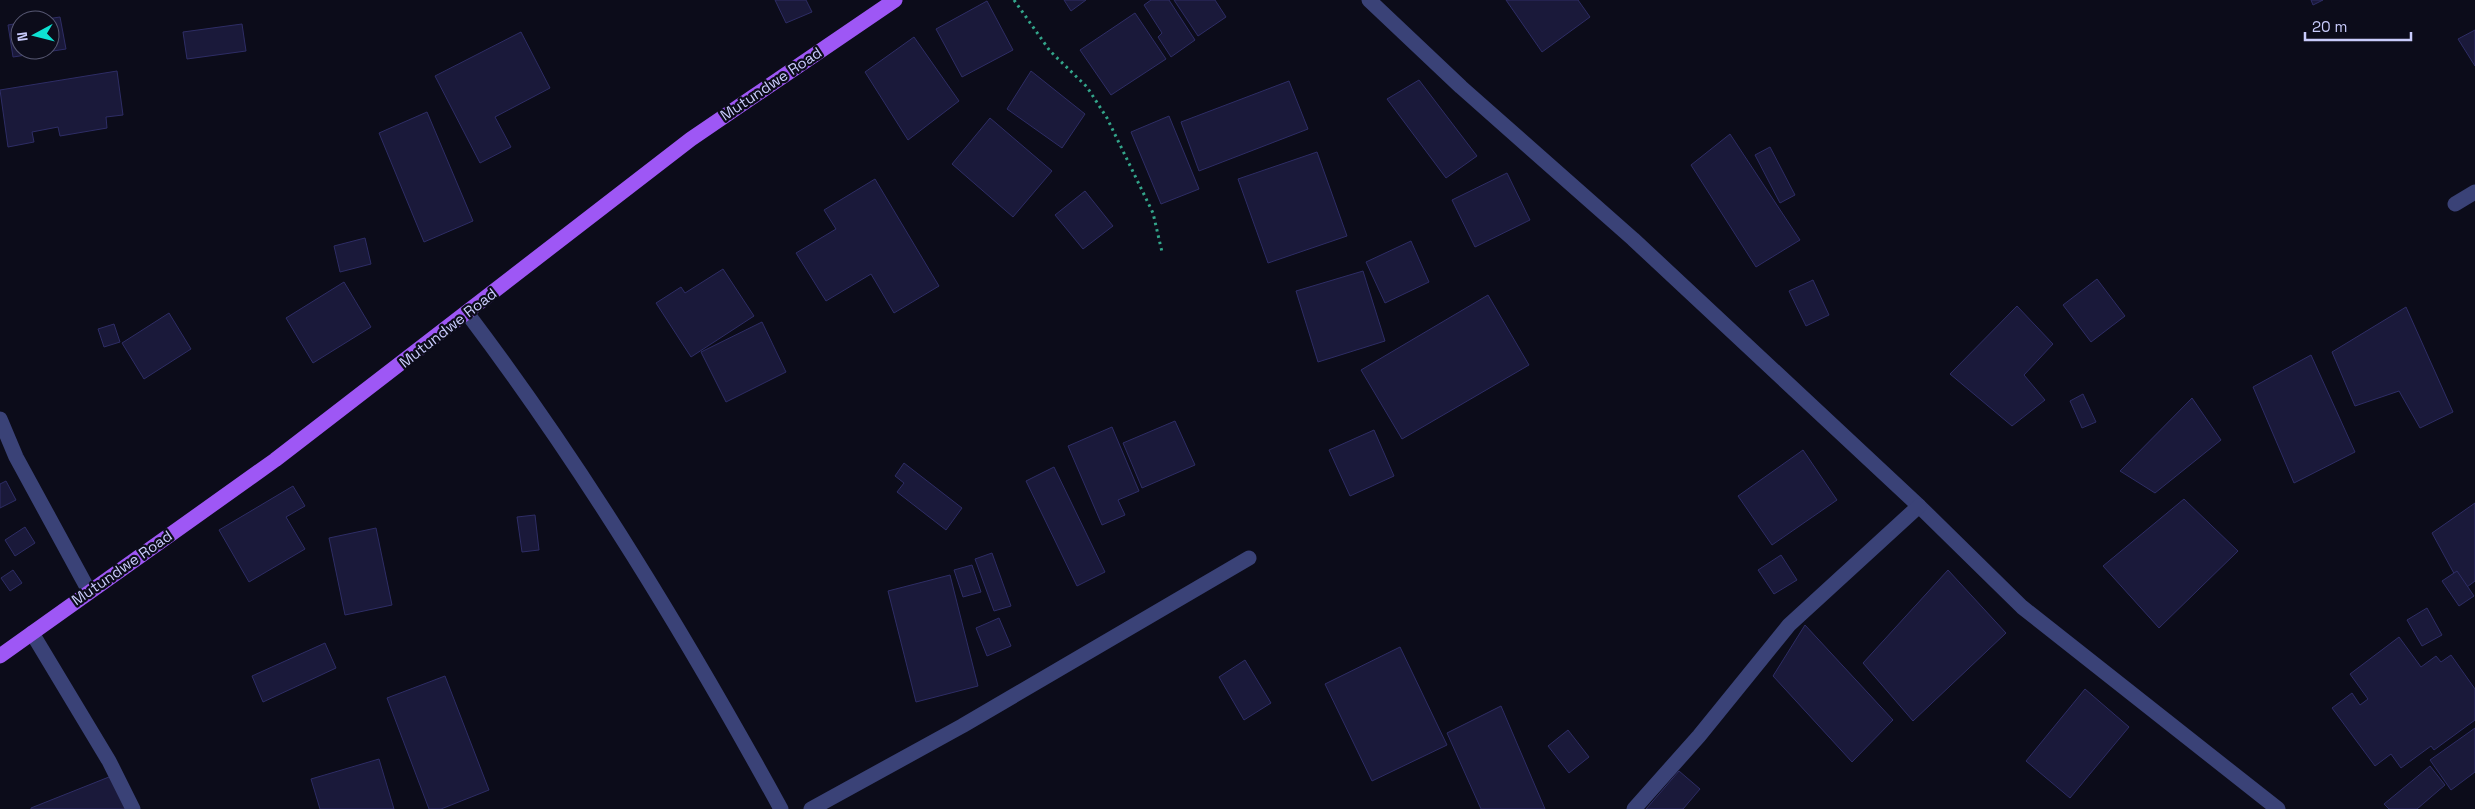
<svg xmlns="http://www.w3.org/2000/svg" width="2475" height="809" viewBox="0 0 2475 809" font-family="'Space Grotesk',sans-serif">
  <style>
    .building { fill: #1a193a; stroke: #2e2d65 }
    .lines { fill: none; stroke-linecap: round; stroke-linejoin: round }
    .path { stroke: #33a58a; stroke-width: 3; stroke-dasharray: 2.5 4; stroke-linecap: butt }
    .minor { stroke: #3a4277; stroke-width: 15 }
    .major { stroke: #9e57f5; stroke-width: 15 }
    .labels { text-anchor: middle; stroke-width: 4.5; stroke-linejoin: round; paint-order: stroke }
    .street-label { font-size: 15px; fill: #c9ccfc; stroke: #0c0c1a }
  </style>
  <rect width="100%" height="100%" fill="#0c0c1a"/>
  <!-- building -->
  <g class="building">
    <polygon points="775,0 806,0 812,12 786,23"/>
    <polygon points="1064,0 1086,0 1071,11"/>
    <polygon points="1151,0 1169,0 1195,40 1171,57 1158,37 1162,33 1144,5"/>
    <polygon points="1174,0 1215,0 1226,17 1198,36"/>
    <polygon points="1506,0 1578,0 1590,17 1542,52"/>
    <polygon points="2311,0 2323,0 2313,5"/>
    <polygon points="987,1 1013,50 962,77 936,29"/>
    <polygon points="1135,13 1166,59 1111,95 1080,50"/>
    <polygon points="60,17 66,49 13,57 8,25 20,23 20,50 50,50 50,20 40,20"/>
    <polygon points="242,24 246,51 187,59 183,32"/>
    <polygon points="2475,30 2475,66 2458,39"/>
    <polygon points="521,32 550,88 495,117 511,147 480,163 435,76"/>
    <polygon points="914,37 959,101 908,140 865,72"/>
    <polygon points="117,71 123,115 106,117 107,128 60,136 58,127 32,132 34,142 8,147 0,90"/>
    <polygon points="1031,71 1085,114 1062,148 1007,109"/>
    <polygon points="1419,80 1477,156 1446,178 1387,99"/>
    <polygon points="1289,81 1308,129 1199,171 1181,122"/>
    <polygon points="427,112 473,221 424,242 379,133"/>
    <polygon points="1169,116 1199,189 1161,204 1131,132"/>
    <polygon points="990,118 1052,171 1013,217 952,164"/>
    <polygon points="1730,134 1800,240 1756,267 1691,165"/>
    <polygon points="1770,147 1795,195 1780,203 1755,155"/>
    <polygon points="1317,152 1347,236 1268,263 1238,179"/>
    <polygon points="1507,173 1530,220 1475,247 1452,200"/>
    <polygon points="875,179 939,286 894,313 871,274 826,301 796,253 836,229 824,210"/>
    <polygon points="1085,191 1113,226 1083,249 1055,215"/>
    <polygon points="365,238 371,264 340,272 334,246"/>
    <polygon points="1411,241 1429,282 1385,303 1366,262"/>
    <polygon points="723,269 754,316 691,357 656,303 681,287 685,293"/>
    <polygon points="1363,271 1385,341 1318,362 1296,291"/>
    <polygon points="2097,279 2125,316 2091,342 2063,305"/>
    <polygon points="1813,280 1829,315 1806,326 1789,291"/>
    <polygon points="344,282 371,327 313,363 286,318"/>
    <polygon points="1488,295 1529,365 1402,439 1361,370"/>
    <polygon points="2017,306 2053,344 2024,375 2045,400 2012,426 1950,374"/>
    <polygon points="2406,307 2453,412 2420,428 2399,391 2355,406 2332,352"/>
    <polygon points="169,313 191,349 144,379 122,343"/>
    <polygon points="762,322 786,372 726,402 701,352"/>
    <polygon points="114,324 120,342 104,347 98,329"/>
    <polygon points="2311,355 2355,452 2294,483 2253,387"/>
    <polygon points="2083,394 2096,422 2082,428 2070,401"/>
    <polygon points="2192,398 2221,440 2155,493 2120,471"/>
    <polygon points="1175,421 1195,465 1142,488 1123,443"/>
    <polygon points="1112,427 1139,491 1118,500 1125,515 1102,525 1068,446"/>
    <polygon points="1374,430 1394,476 1350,496 1329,450"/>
    <polygon points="1803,450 1837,500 1772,545 1738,496"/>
    <polygon points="904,463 962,508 946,530 897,492 904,483 895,476"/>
    <polygon points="1054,467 1105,572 1077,586 1026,481"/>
    <polygon points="6,481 16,500 0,508 0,484"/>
    <polygon points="293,486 305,506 286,517 305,549 249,582 219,530"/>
    <polygon points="2184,499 2238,551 2159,628 2103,566"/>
    <polygon points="2475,503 2475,581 2463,590 2432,533"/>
    <polygon points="535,515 539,550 522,552 517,517"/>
    <polygon points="25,527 35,543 15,556 5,540"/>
    <polygon points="376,528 392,605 345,615 329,538"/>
    <polygon points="992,553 1011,606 994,611 975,559"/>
    <polygon points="1781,555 1797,580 1774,594 1758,570"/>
    <polygon points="972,565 981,592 963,597 954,570"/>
    <polygon points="13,570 22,583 10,591 1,578"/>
    <polygon points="1948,570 2006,633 1913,721 1863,663"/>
    <polygon points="2457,571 2474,596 2459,606 2442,581"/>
    <polygon points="950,575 978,686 916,702 888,591"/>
    <polygon points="2427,608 2442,635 2422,646 2407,620"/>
    <polygon points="999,618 1011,646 987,656 976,628"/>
    <polygon points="1805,625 1893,720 1852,762 1773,676"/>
    <polygon points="2399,637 2421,667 2436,656 2441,662 2451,655 2475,689 2475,720 2434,750 2431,746 2401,768 2391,754 2375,766 2332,708 2352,693 2360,705 2368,699 2350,674"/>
    <polygon points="325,643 336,668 263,702 252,676"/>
    <polygon points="1400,647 1447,745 1372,781 1325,684"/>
    <polygon points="1245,660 1271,703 1244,720 1219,677"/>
    <polygon points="445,676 489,790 441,809 429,809 387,698"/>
    <polygon points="2085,689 2129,727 2070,798 2026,761"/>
    <polygon points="1501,706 1545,809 1481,809 1447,733"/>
    <polygon points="2475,728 2475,772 2451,790 2430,760"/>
    <polygon points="1568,730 1589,757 1569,773 1548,746"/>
    <polygon points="379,759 394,809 320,809 311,779"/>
    <polygon points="2430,766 2445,785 2417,809 2389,809 2384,804"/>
    <polygon points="1679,771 1700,789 1683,809 1646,809"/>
    <polygon points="114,775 127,809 31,809 31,808"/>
  </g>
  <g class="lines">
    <!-- path -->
    <polyline class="path" points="1014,0 1050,51 1087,87 1107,118 1153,213 1162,252"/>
    <!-- minor -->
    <g class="minor">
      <polyline points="1369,0 1461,87 1633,239 1919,506 2022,607 2278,809"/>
      <polyline points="2455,204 2475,192"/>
      <path d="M467 313C585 469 687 638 781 809"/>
      <polyline points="0,419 16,457 89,591"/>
      <polyline points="32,633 109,761 133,809"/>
      <polyline points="811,809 962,726 1249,558"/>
      <polyline points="1634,809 1699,736 1789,625 1919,506"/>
    </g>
    <!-- major -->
    <polyline class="major" points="0,656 275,460 691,139 895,0"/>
  </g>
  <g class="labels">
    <!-- street labels -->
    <g class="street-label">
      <text transform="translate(771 84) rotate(-34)" y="5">Mutundwe Road</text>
      <text transform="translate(448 328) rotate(-38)" y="5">Mutundwe Road</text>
      <text transform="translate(122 568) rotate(-35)" y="5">Mutundwe Road</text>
    </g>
  </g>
  <!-- north arrow -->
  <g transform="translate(35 35) rotate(263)"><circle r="24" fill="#0c0c1a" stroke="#585974"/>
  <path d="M0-4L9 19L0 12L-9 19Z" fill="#0ee2d2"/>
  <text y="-8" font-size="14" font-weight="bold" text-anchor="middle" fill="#c9ccfc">N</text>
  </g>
  <!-- scale -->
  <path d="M2305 32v8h106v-8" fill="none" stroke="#c9ccfc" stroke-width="2.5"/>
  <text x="2312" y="32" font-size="15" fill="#c9ccfc" stroke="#0c0c1a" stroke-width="4" paint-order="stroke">20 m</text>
</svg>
